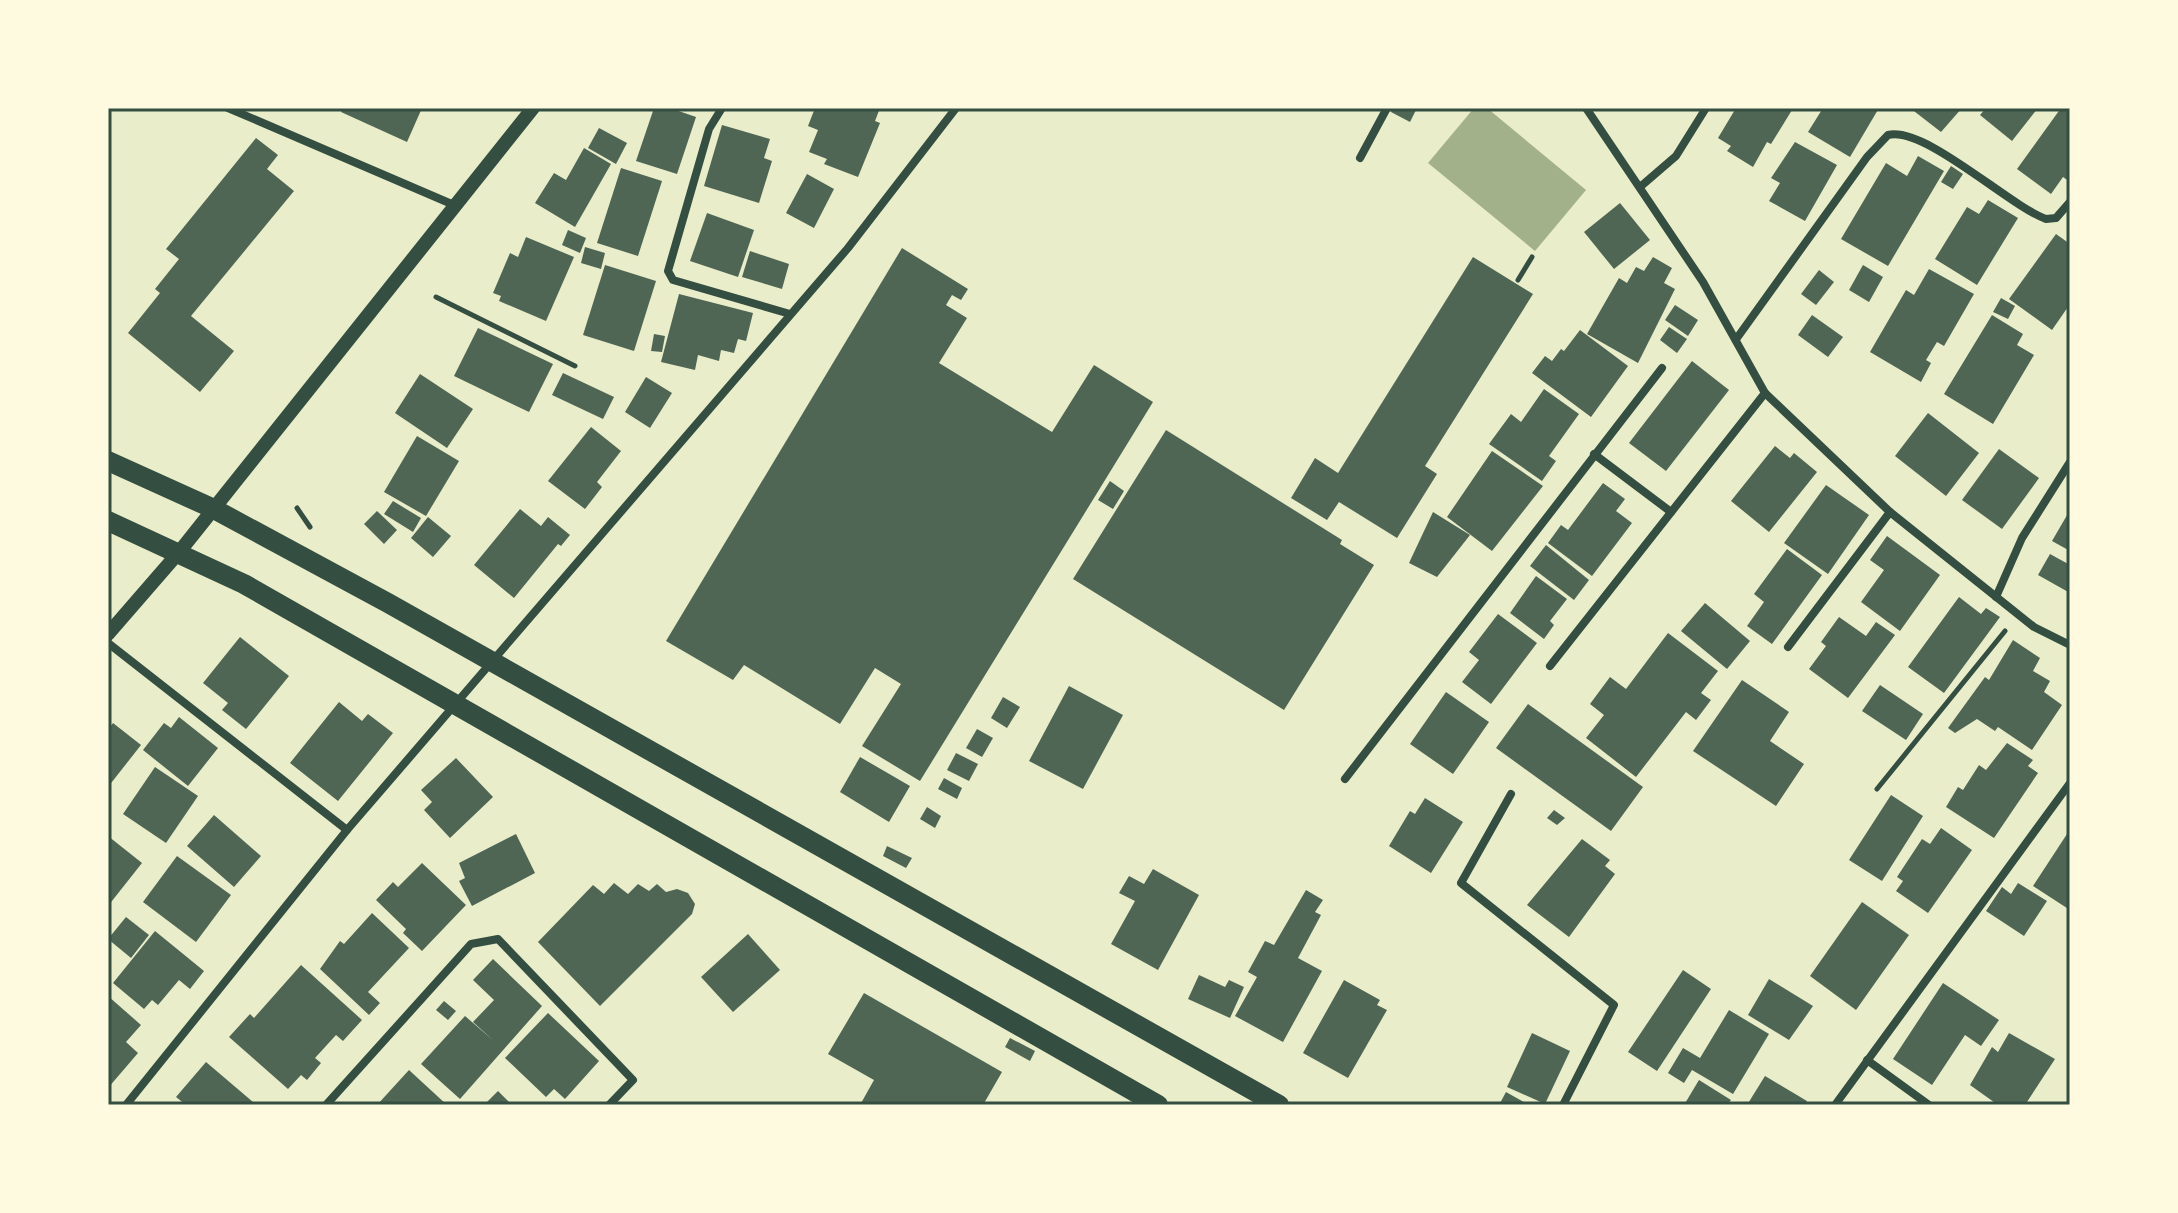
<svg xmlns="http://www.w3.org/2000/svg" width="2178" height="1213" viewBox="0 0 2178 1213" font-family="Quicksand,sans-serif">
  <style>
    .water { fill: #a3b18a }
    .building { fill: #4f6655 }
    .lines { fill: none; stroke-linecap: round; stroke-linejoin: round }
    .path { stroke: #344e41; stroke-width: 5 }
    .minor { stroke: #344e41; stroke-width: 8 }
    .tertiary { stroke: #344e41; stroke-width: 14 }
    .primary { stroke: #344e41; stroke-width: 20 }
    .neatline { fill: none; stroke: #344e41; stroke-width: 3 }
  </style>
  <rect width="100%" height="100%" fill="#e9edc9"/>
  <!-- water -->
  <polygon class="water" points="1474,108 1487,108 1586,190 1535,251 1428,163"/>
  <!-- building -->
  <g class="building">
    <polygon points="343,108 422,108 407,142 341,112"/>
    <polygon points="654,108 670,108 696,117 677,174 636,161"/>
    <polygon points="815,108 880,108 875,121 880,123 858,177 824,164 827,159 809,152 818,130 808,126"/>
    <polygon points="1393,108 1417,108 1410,122 1391,112"/>
    <polygon points="1736,108 1792,110 1771,144 1767,142 1753,167 1727,151 1731,146 1718,138"/>
    <polygon points="1823,108 1879,108 1850,157 1808,132"/>
    <polygon points="1910,108 1962,108 1941,132"/>
    <polygon points="1986,108 2038,108 2012,141 1980,115"/>
    <polygon points="2061,108 2070,108 2070,182 2063,177 2051,194 2017,169"/>
    <polygon points="722,125 770,139 764,158 772,161 759,203 704,186"/>
    <polygon points="599,128 627,143 616,164 588,148"/>
    <polygon points="256,138 278,155 267,169 294,191 191,316 234,351 200,392 128,333 160,293 155,289 179,259 166,249"/>
    <polygon points="1795,142 1837,165 1805,221 1769,201 1780,183 1771,178"/>
    <polygon points="584,148 611,164 575,227 535,203 554,173 566,180"/>
    <polygon points="1918,156 1944,171 1888,266 1841,239 1886,163 1907,176"/>
    <polygon points="1951,166 1963,174 1953,189 1941,182"/>
    <polygon points="621,168 662,181 638,256 597,243"/>
    <polygon points="807,174 834,189 814,228 786,213"/>
    <polygon points="1988,200 2018,218 1977,285 1935,259 1967,207 1979,214"/>
    <polygon points="1620,203 1650,240 1614,269 1584,232"/>
    <polygon points="707,213 754,230 738,277 690,261"/>
    <polygon points="568,230 586,238 580,253 562,245"/>
    <polygon points="2056,234 2070,244 2070,304 2052,330 2009,299"/>
    <polygon points="526,237 574,257 546,321 499,301 501,296 493,293 510,253 518,257"/>
    <polygon points="585,247 605,253 601,269 581,263"/>
    <polygon points="902,248 968,289 961,300 952,295 946,305 967,318 939,363 1052,432 1094,365 1153,402 920,781 862,746 901,684 875,668 840,724 744,665 733,680 666,641"/>
    <polygon points="750,251 789,264 782,289 742,277"/>
    <polygon points="1473,257 1533,294 1425,466 1437,474 1397,538 1339,502 1327,520 1291,498 1315,458 1338,473"/>
    <polygon points="1653,257 1672,268 1664,283 1675,289 1638,363 1587,334 1619,278 1627,283 1636,267 1644,271"/>
    <polygon points="605,265 656,281 634,351 583,335"/>
    <polygon points="1863,265 1883,277 1869,302 1849,290"/>
    <polygon points="1929,269 1974,294 1944,346 1937,342 1926,360 1931,363 1921,382 1870,352 1906,290 1914,295"/>
    <polygon points="1819,270 1834,282 1816,305 1801,294"/>
    <polygon points="679,294 753,313 746,341 738,339 734,353 721,350 719,361 698,355 695,370 661,362"/>
    <polygon points="2001,298 2015,306 2008,319 1993,312"/>
    <polygon points="1675,305 1698,320 1688,336 1665,320"/>
    <polygon points="1812,315 1843,337 1828,357 1798,335"/>
    <polygon points="1992,315 2023,334 2017,345 2034,355 1993,424 1944,394"/>
    <polygon points="1669,327 1687,339 1677,353 1660,340"/>
    <polygon points="478,328 553,364 529,412 454,376"/>
    <polygon points="1580,330 1628,366 1591,417 1532,373 1545,356 1552,361 1561,349 1564,351"/>
    <polygon points="654,334 665,336 662,352 651,351"/>
    <polygon points="1692,361 1729,390 1666,471 1629,443"/>
    <polygon points="563,373 614,397 603,419 552,395"/>
    <polygon points="420,374 473,409 447,448 395,413"/>
    <polygon points="646,377 672,393 650,428 625,412"/>
    <polygon points="1544,389 1579,414 1549,456 1556,461 1542,481 1489,444 1511,414 1521,422"/>
    <polygon points="1928,413 1979,453 1946,496 1895,456"/>
    <polygon points="591,427 621,451 597,482 602,487 585,509 548,481"/>
    <polygon points="1166,430 1342,540 1340,544 1374,565 1284,710 1073,579"/>
    <polygon points="417,436 459,461 426,516 384,492"/>
    <polygon points="1775,446 1790,458 1794,453 1817,472 1769,532 1731,501"/>
    <polygon points="1999,449 2039,478 2002,529 1962,500"/>
    <polygon points="1492,451 1543,486 1492,551 1447,517"/>
    <polygon points="1110,481 1124,491 1113,509 1098,500"/>
    <polygon points="1603,483 1625,499 1616,511 1632,523 1592,576 1548,543 1561,525 1568,530"/>
    <polygon points="1826,485 1869,515 1828,574 1784,543"/>
    <polygon points="393,501 421,518 413,532 384,514"/>
    <polygon points="520,509 541,526 548,517 570,535 561,546 558,544 514,598 474,565"/>
    <polygon points="2070,510 2070,551 2052,541"/>
    <polygon points="377,511 397,530 384,544 364,524"/>
    <polygon points="1433,512 1470,535 1437,577 1409,563"/>
    <polygon points="428,517 451,536 433,557 411,538"/>
    <polygon points="1887,536 1940,575 1900,631 1861,602 1884,570 1870,560"/>
    <polygon points="1546,545 1589,580 1574,600 1530,566"/>
    <polygon points="1787,549 1822,575 1772,644 1747,626 1764,602 1754,594"/>
    <polygon points="2050,554 2070,565 2070,593 2038,575"/>
    <polygon points="1536,576 1567,599 1550,621 1554,625 1544,639 1510,613"/>
    <polygon points="1959,597 1981,614 1986,608 2000,617 1944,693 1908,667"/>
    <polygon points="1705,603 1750,641 1727,669 1681,631"/>
    <polygon points="1498,614 1537,643 1491,704 1462,682 1479,660 1469,652"/>
    <polygon points="1839,617 1866,636 1876,622 1895,635 1848,698 1809,669 1826,646 1821,642"/>
    <polygon points="1668,633 1718,671 1701,693 1711,700 1696,720 1686,712 1636,777 1586,738 1604,715 1590,704 1610,677 1626,689"/>
    <polygon points="240,637 289,676 246,729 222,710 228,703 203,683"/>
    <polygon points="2013,640 2040,658 2033,671 2050,681 2044,692 2062,705 2032,750 1998,727 1995,731 1977,719 1955,733 1948,728 1985,677 1989,680"/>
    <polygon points="1742,680 1789,712 1770,741 1804,764 1776,806 1693,751"/>
    <polygon points="1880,685 1923,714 1906,740 1862,711"/>
    <polygon points="1069,686 1123,715 1083,789 1029,761"/>
    <polygon points="1446,692 1489,722 1453,774 1410,744"/>
    <polygon points="1003,697 1020,707 1007,728 991,718"/>
    <polygon points="339,702 362,721 368,714 393,733 338,801 290,763"/>
    <polygon points="1528,704 1643,787 1611,831 1496,748"/>
    <polygon points="179,717 218,748 188,786 143,750 164,723 171,728"/>
    <polygon points="113,723 141,745 108,787 108,730"/>
    <polygon points="977,729 993,738 982,757 966,748"/>
    <polygon points="2007,743 2033,760 2028,766 2038,773 1994,838 1946,807 1958,787 1963,790 1979,765 1986,770"/>
    <polygon points="956,753 978,764 969,781 947,770"/>
    <polygon points="860,757 910,786 889,822 840,792"/>
    <polygon points="456,758 493,797 450,838 424,810 432,802 421,790"/>
    <polygon points="155,767 198,796 166,843 123,814"/>
    <polygon points="944,778 962,788 957,799 938,789"/>
    <polygon points="1891,795 1923,816 1882,881 1849,860"/>
    <polygon points="1425,798 1463,822 1431,873 1389,846 1410,811 1415,814"/>
    <polygon points="927,807 941,816 935,828 920,819"/>
    <polygon points="1554,810 1565,818 1557,825 1547,818"/>
    <polygon points="214,815 261,856 234,887 187,846"/>
    <polygon points="1941,828 1972,850 1928,913 1896,891 1903,881 1897,877 1922,839 1930,844"/>
    <polygon points="516,834 535,873 472,906 459,881 465,878 459,863"/>
    <polygon points="2067,834 2070,836 2070,910 2033,886"/>
    <polygon points="108,836 142,863 108,906"/>
    <polygon points="1582,839 1610,860 1605,866 1615,874 1569,937 1527,905"/>
    <polygon points="887,846 912,858 906,868 883,856"/>
    <polygon points="177,856 231,895 196,942 143,902"/>
    <polygon points="422,863 466,905 422,951 403,933 406,929 376,900 393,882 398,887"/>
    <polygon points="1153,869 1199,895 1158,970 1111,944 1135,901 1119,893 1129,876 1144,884"/>
    <polygon points="614,883 628,894 638,884 649,891 657,884 666,892 677,889 688,893 695,904 692,914 600,1006 538,942 593,885 604,894"/>
    <polygon points="2018,883 2047,901 2024,936 1986,911 2002,887 2011,894"/>
    <polygon points="1306,890 1323,900 1315,912 1321,915 1298,958 1322,971 1283,1042 1235,1016 1257,977 1248,972 1265,941 1274,945"/>
    <polygon points="1862,902 1909,935 1856,1010 1810,976"/>
    <polygon points="372,913 409,948 368,992 380,1003 369,1015 320,969 340,941 344,944"/>
    <polygon points="126,917 149,935 131,958 108,939"/>
    <polygon points="155,931 204,971 190,989 179,980 158,1005 152,1000 144,1009 113,983"/>
    <polygon points="748,934 780,970 733,1012 701,977"/>
    <polygon points="493,959 542,1006 460,1099 421,1064 465,1016 494,1041 473,1022 494,1000 473,980"/>
    <polygon points="301,965 362,1020 343,1041 336,1035 315,1058 321,1063 307,1080 301,1075 288,1089 229,1037 250,1014 254,1018"/>
    <polygon points="1683,970 1711,989 1657,1071 1628,1052"/>
    <polygon points="1199,975 1225,987 1229,980 1244,987 1230,1018 1188,999"/>
    <polygon points="1769,979 1813,1006 1789,1040 1748,1015"/>
    <polygon points="1344,980 1380,1000 1377,1005 1387,1010 1348,1078 1303,1053"/>
    <polygon points="1943,983 1999,1020 1981,1046 1965,1035 1932,1085 1893,1059"/>
    <polygon points="864,993 1002,1072 983,1105 860,1105 874,1080 828,1054"/>
    <polygon points="108,996 141,1025 126,1042 138,1053 108,1088"/>
    <polygon points="444,1001 456,1011 448,1020 436,1010"/>
    <polygon points="1729,1010 1769,1034 1733,1094 1692,1070 1684,1083 1668,1073 1683,1048 1700,1058"/>
    <polygon points="548,1013 599,1061 565,1099 554,1089 546,1097 505,1058"/>
    <polygon points="1532,1033 1570,1051 1545,1104 1507,1087"/>
    <polygon points="2009,1033 2055,1059 2025,1105 1998,1105 1970,1085 1992,1047 1998,1052"/>
    <polygon points="1010,1038 1035,1051 1030,1061 1005,1047"/>
    <polygon points="206,1062 253,1102 250,1105 186,1105 176,1097"/>
    <polygon points="409,1070 447,1105 377,1105"/>
    <polygon points="1765,1076 1807,1101 1805,1105 1747,1105"/>
    <polygon points="1699,1080 1731,1100 1727,1105 1684,1105"/>
    <polygon points="498,1091 512,1105 484,1105"/>
    <polygon points="1506,1092 1529,1105 1499,1105"/>
  </g>
  <g class="lines">
    <!-- path -->
    <g class="path">
      <polyline points="1518,280 1532,257"/>
      <polyline points="436,297 575,366"/>
      <polyline points="297,508 310,527"/>
      <polyline points="1877,789 2005,631"/>
    </g>
    <!-- minor -->
    <g class="minor">
      <polyline points="228,108 454,205"/>
      <polyline points="722,108 709,129 668,271 673,280 790,314"/>
      <polyline points="1360,158 1387,108"/>
      <polyline points="1640,187 1676,156 1706,108"/>
      <path d="M1737 338 1867 157 1888 135C1925 126 2008 205 2046 219L2056 218 2070 202"/>
      <polyline points="1765,393 1890,512 2034,627 2070,645"/>
      <polyline points="1594,454 1671,512"/>
      <polyline points="1996,597 2022,538 2070,462"/>
      <polyline points="108,643 347,830"/>
      <polyline points="1788,647 1890,512"/>
      <polyline points="1550,666 1765,393 1703,282 1586,108"/>
      <polyline points="1345,779 1662,368"/>
      <polyline points="1511,794 1461,883 1614,1005 1563,1105"/>
      <polyline points="1867,1060 1929,1105"/>
      <polyline points="126,1105 347,830 848,248 956,108"/>
      <polyline points="326,1105 471,944 498,939 633,1080 609,1105"/>
      <polyline points="1835,1105 2070,783"/>
    </g>
    <!-- tertiary -->
    <polyline class="tertiary" points="108,634 180,551 533,108"/>
    <!-- primary -->
    <g class="primary">
      <polyline points="108,461 212,508 388,603 1279,1105"/>
      <polyline points="108,521 244,584 1158,1105"/>
    </g>
  </g>
  <!-- border -->
  <rect width="2178" height="1213" fill="none" stroke="#fefae0" stroke-width="220"/>
  <rect x="110" y="110" width="1958" height="993" class="neatline"/>
</svg>
